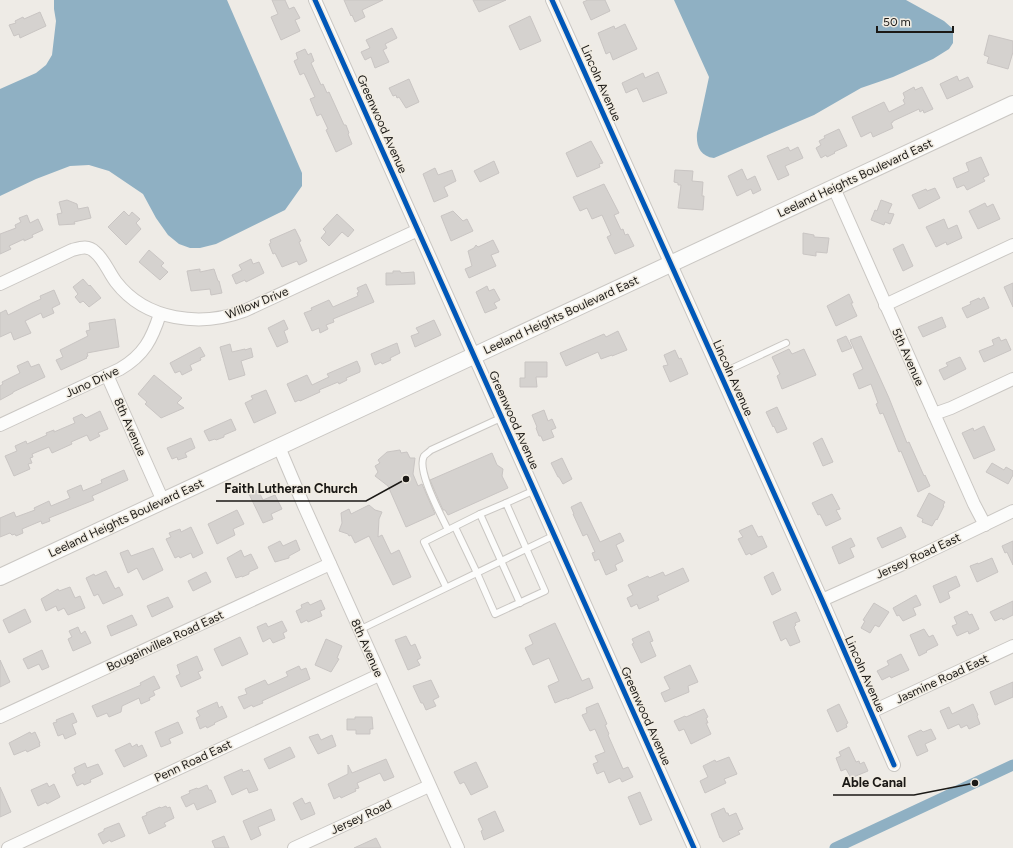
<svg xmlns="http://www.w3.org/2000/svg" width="1013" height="848" viewBox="0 0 1013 848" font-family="Figtree,sans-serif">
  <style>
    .water { fill: #8fb0c3 }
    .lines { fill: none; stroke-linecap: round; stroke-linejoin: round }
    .canal { stroke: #8fb0c3; stroke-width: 11 }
    .building { fill: #d5d2cf; stroke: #c9c5c3 }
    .lane-casing { stroke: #cac7c3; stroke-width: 8 }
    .street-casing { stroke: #cac7c3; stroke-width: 14 }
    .secondary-casing { stroke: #cac7c3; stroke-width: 18 }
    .lane { stroke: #fcfcfb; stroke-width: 6 }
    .street { stroke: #fcfcfb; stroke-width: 12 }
    .secondary { stroke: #fcfcfb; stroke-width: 16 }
    .cycleway-casing { stroke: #f1ece2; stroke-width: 8 }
    .cycleway { stroke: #0057b8; stroke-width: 5 }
    .labels { text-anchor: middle; stroke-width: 3; stroke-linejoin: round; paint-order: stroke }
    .street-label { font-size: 12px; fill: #1b1916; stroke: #f1ece2 }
    .leader { fill: none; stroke: #1b1916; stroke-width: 1.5 }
    .callout-dot { fill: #1b1916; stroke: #f1ece2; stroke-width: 1.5 }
    .callout-label { font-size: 13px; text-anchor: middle; font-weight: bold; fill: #1b1916; stroke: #f1ece2; stroke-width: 3; stroke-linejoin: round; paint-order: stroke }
  </style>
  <rect width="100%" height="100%" fill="#eeebe6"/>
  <!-- water -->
  <g class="water">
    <polygon points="54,0 227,0 302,173 302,186 285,210 216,244 200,248 190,248 179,244 168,235 156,218 143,194 109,171 89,165 70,166 36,179 0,196 0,89 36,73 46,65 52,55 56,21 54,9"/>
    <path d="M674 0H906L944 21 953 29V43L949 49 933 59 893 77 861 88 840 100 814 115 714 158C700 156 696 146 697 133L709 77Z"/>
  </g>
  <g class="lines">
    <!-- canal -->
    <polyline class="canal" points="835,848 1013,765"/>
  </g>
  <!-- building -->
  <g class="building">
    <polygon points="272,0 285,0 289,9 294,7 300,18 295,20 300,31 281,40 271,17 278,14"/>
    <polygon points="344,0 383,0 362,10 365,17 355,22 352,15 351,16"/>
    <polygon points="473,0 506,0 479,12"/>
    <polygon points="588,0 605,0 610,11 591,20 583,2"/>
    <polygon points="40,12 46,26 20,38 19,34 14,36 9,25 16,23 15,21 23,17 24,19"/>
    <polygon points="530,16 541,41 520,50 509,26"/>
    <polygon points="625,24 637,49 613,60 610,52 606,54 598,33 614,26 615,29"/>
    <polygon points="392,28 397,38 385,44 387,48 383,50 389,62 375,68 371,57 365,60 361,52 370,48 366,40"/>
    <polygon points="989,35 1013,41 1013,52 1008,69 987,63 989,57 984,55"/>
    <polygon points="305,49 308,55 311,53 314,61 311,63 321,85 323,84 327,93 329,92 344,125 346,125 349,133 348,134 352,144 336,152 326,130 328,129 321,114 317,116 310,99 315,97 304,73 300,75 294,61 298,59 296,53"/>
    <polygon points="658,72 667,93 643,102 637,88 626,93 622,83 643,73 645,78"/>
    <polygon points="957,76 959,81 968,77 973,87 947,99 940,84"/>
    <polygon points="409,79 419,102 406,108 399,97 397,98 396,95 393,96 389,88"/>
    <polygon points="914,87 915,90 922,87 933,109 924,113 923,110 920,112 919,109 893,121 893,122 891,123 893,128 873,137 871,132 861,137 852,117 884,102 889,112 905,104 903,100 905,98 903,93"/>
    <polygon points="839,129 847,146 834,152 835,153 827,157 826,155 821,158 816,148 821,145 819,141 825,138 824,136"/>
    <polygon points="591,141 603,163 599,164 600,167 577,177 566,153"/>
    <polygon points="788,147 790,151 798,147 803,158 785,166 789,175 778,180 767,156"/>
    <polygon points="981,157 989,175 983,178 985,181 967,190 964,185 957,188 953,178 969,171 966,163"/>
    <polygon points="494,161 499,173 480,182 474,171"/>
    <polygon points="435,168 438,175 452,170 456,181 444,187 448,196 434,202 423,174"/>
    <polygon points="742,169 747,180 755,176 761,190 753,194 751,189 737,196 728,176"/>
    <polygon points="675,170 693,171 692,181 703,182 702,196 704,196 703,210 678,208 681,185 678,185 678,183 674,182"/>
    <polygon points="604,184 619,213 614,215 621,230 623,229 625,235 628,234 634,246 615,254 607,237 611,235 602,215 592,219 587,208 580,211 573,197"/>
    <polygon points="935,188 940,198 919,209 912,195 926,189 927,191"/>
    <polygon points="67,200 77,204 78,209 88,207 91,218 74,222 75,224 59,225 57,214 62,213 59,202"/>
    <polygon points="881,200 892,204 888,213 894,214 890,224 885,222 884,225 871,220 875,210 877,211"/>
    <polygon points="985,203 987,207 993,204 1000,219 978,229 969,211"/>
    <polygon points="124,211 129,216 132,212 140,219 136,223 141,229 126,245 108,227"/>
    <polygon points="453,211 463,221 467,219 473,231 451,241 441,216"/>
    <polygon points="337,214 354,230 348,237 342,232 329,246 321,238 326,232 323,229"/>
    <polygon points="27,215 30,223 38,219 43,230 32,235 33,237 24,241 24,239 9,246 11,249 0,254 0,234 16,228 15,225 21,222 19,218"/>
    <polygon points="944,219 948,229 957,225 962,238 947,245 946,242 936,247 926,227"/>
    <polygon points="295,229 301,241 299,242 307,261 299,265 297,261 282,267 275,253 273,254 269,244 271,243 270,240"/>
    <polygon points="803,233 814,235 814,237 829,238 827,253 816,252 816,256 803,254"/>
    <polygon points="493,240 499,252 491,255 496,266 469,278 465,269 472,266 468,251 474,248 476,245 478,247"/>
    <polygon points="903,244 913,266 903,271 893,249"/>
    <polygon points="149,250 164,263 161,266 168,272 160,280 139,262"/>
    <polygon points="251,259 253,264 259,262 264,273 246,282 245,280 236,284 232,275 242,270 239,265"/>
    <polygon points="200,269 200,272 214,269 218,281 219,281 222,293 211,295 210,289 191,291 187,271"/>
    <polygon points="393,271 400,271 401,273 414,272 415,284 386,285 386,273 393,273"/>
    <polygon points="83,279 89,286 90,285 101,298 89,307 83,301 80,303 75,297 78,294 73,287"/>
    <polygon points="1013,283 1013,307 1004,287"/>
    <polygon points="366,284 374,302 333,319 334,322 326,325 328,329 320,333 319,328 312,331 304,313 312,310 311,308 329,300 333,307 358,296 357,293 359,292 357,288"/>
    <polygon points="487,286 489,291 494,289 500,300 494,303 497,308 485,313 476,292"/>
    <polygon points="54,290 60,304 52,308 54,313 43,318 41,313 25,321 31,333 14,340 11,332 0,337 0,313 6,310 8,315 32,303 41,299 40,296"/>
    <polygon points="849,294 853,303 851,303 857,316 836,326 827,306"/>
    <polygon points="984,297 989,308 967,318 962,308 971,304 970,302 979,298 980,300"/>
    <polygon points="942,317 946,327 923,337 918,327"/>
    <polygon points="115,319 119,347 87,353 88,356 86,357 87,358 61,370 56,360 63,357 60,350 88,336 86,331 90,330 89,323"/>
    <polygon points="284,320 288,329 284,331 288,342 277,347 268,328"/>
    <polygon points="434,320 441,335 415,347 411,336 419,333 416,328"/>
    <polygon points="618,331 627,350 612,356 612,355 601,359 598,352 566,366 560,353 604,334 606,337"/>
    <polygon points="846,336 852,348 842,352 837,340"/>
    <polygon points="861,336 889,398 907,443 909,442 924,476 925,475 930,486 918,492 901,451 899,452 883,413 880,414 876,404 878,403 871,384 859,389 853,374 863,369 850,340"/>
    <polygon points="999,337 1001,341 1006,339 1011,350 984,362 979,351 994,345 992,340"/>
    <polygon points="397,343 400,353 390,358 391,360 382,364 381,362 375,365 371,354"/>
    <polygon points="230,344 232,352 245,349 245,350 251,348 253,357 241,361 245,375 229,380 220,347"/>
    <polygon points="200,347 205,356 200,358 201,360 190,365 192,370 182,375 180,371 175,373 170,363"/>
    <polygon points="789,349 792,354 804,349 816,375 782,389 777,376 780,374 772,357"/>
    <polygon points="675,350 679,359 681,358 688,374 670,382 663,366 668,365 664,355"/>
    <polygon points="960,357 966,369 944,380 939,370 948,366 946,363"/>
    <polygon points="28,361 31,367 39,364 45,377 13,392 13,393 0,400 0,386 3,384 2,382 20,373 17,366"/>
    <polygon points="357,361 360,368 360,372 346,378 347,380 339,384 338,382 319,390 320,392 300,401 299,400 295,402 287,384 307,375 312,385 329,377 327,374"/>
    <polygon points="525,362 547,362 547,377 536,377 537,387 520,387 520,378 525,378"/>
    <polygon points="154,375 182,398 177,403 184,408 161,418 145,404 147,402 138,394"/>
    <polygon points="266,390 276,413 254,423 245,403 253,399 251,396"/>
    <polygon points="777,407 787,429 777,433 774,426 773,427 766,412"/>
    <polygon points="544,410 548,421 552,419 556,428 551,430 554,437 543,441 541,436 539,436 536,428 537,427 532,415"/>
    <polygon points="100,411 108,429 98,433 100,436 90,441 87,435 71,442 72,444 52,453 49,447 32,454 33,457 30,458 32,463 28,464 30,469 14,476 5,456 17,451 15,446 26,441 27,444 47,435 46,433 54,430 54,432 75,423 73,418 82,414 86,418"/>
    <polygon points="231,419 236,430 224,435 224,437 216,440 215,439 209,441 204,431"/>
    <polygon points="984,426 995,450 974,459 962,433 973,428 974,431"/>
    <polygon points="191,438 195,448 185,453 187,457 178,460 177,457 172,459 167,448"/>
    <polygon points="822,438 833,462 823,466 813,443"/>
    <polygon points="400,450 401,453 407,452 410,458 415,458 413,474 418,486 422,484 435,514 406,527 388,486 375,476 378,472 375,466 380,463 378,460 387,452"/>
    <polygon points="492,453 497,465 503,469 502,476 508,488 448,515 445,510 443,510 430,480"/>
    <polygon points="562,458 572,479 563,484 559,477 558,477 551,463"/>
    <polygon points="992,463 1004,470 1006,467 1013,471 1013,475 1008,484 986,472"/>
    <polygon points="124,470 128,480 92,496 94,500 49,518 50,521 42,524 41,521 22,529 23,533 16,536 15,534 12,535 10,533 0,537 0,518 14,512 16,517 35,510 34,508 49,501 51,506 70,498 67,491 81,485 83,491 102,483 101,480"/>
    <polygon points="258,490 263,500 275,495 282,509 271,514 273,519 263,523 249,494"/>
    <polygon points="929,493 945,502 943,505 944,506 937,520 936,519 932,526 922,522 923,519 917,516"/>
    <polygon points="832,494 840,509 836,510 841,519 826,526 820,514 818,515 812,503"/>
    <polygon points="581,502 600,542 620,533 624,541 616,545 623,561 615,565 617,570 606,575 599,559 595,561 592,553 595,552 587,534 583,536 573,514 574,514 571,507"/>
    <polygon points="369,505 375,510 382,512 379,519 378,537 382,535 391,554 399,550 411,577 393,585 369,536 355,543 351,535 349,536 348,534 339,531 342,523 341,513 349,509 351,514"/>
    <polygon points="237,510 244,524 233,529 235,535 217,544 208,524"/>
    <polygon points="752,525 758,537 762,536 767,547 751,555 750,553 746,555 738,539 743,537 739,531"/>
    <polygon points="191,527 203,553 193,558 191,553 180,558 179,556 175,558 166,539 171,537 169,533 180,529 181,532"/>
    <polygon points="901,527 906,537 882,548 877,538"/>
    <polygon points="851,538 855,546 850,548 854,557 839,564 832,547"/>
    <polygon points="296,540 300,550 289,556 289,558 275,562 268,547 280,541 283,546"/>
    <polygon points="1013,541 1013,565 1007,552 1005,553 1002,546"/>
    <polygon points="153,548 163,570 143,580 137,568 128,573 120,553 128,550 131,556"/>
    <polygon points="241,550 244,557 251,554 258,568 249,572 249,574 242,577 242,576 236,578 227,558"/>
    <polygon points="992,558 998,572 977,582 970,566 978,563 978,564"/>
    <polygon points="683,568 689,581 657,596 659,600 639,609 637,604 631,607 627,598 633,595 628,585 648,576 649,578 663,572 665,576"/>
    <polygon points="106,571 115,589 119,587 123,595 103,604 98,594 94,596 86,578 94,574 95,576"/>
    <polygon points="206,572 211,582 193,591 188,581"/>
    <polygon points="773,572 781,590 772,595 764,577"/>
    <polygon points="956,576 960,586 948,592 950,598 940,603 933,586"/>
    <polygon points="70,587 75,598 80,596 85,608 68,615 64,608 58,611 56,606 46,611 41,599 58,589 59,591"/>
    <polygon points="916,595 921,605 913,608 916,615 903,621 899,615 897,616 893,608"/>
    <polygon points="168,597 173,607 152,617 147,606"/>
    <polygon points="321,600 325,609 320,611 322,616 308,622 307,620 301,623 296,611 302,608 301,605 308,602 310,605"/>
    <polygon points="1013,601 1013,615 1003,620 1002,618 995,621 990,612"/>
    <polygon points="874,603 889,612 879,627 875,625 870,633 861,628 865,621 863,620"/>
    <polygon points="25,609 31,622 9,633 3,620"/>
    <polygon points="967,611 969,615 972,614 979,629 969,634 968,631 957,636 952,626 957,624 954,617"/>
    <polygon points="796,612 800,621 795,623 796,625 794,627 800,642 790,646 786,638 781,641 773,622"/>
    <polygon points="132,615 137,625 111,636 107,626"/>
    <polygon points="282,621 287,631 283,633 285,638 273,643 270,638 263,642 257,627 266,623 268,627"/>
    <polygon points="555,623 582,681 589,678 593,688 567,699 567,698 555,703 548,686 559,681 549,658 533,665 525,648 533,644 529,635"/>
    <polygon points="78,627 81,634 85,631 91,643 73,651 68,639 72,637 69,631"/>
    <polygon points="924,629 929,637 933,635 938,645 926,651 927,652 919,656 910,635"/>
    <polygon points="649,631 653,641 650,642 656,656 641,663 632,644 634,643 632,639"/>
    <polygon points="406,636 411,646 415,644 421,658 417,660 420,665 408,670 395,640"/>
    <polygon points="240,637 248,654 222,666 214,649"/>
    <polygon points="326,639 342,646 337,658 339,659 331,672 315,665"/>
    <polygon points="42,650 49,667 42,670 39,664 28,669 23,659"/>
    <polygon points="901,654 909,670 891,678 890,676 882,680 877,671 889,665 887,661"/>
    <polygon points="197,656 203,670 198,672 201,678 181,687 176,676 180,674 177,665"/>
    <polygon points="0,660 10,682 0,687"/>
    <polygon points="690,665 698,682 688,686 689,692 665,702 661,693 670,689 664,677"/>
    <polygon points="299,666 301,670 306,668 310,679 262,701 263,703 253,707 252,705 244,709 238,697 247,694 245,689 265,680 268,685 288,676 286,672"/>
    <polygon points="154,676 160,688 153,691 155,695 149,698 150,700 141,704 139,698 122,706 121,712 109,717 107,713 97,717 92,706 141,685 140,683"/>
    <polygon points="431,680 439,697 433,700 436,706 426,710 423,703 421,703 413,686"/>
    <polygon points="1013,682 1013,697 995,705 990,692"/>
    <polygon points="217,702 219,708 222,706 227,717 214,723 215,724 207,728 206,726 200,729 196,718 200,716 197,711"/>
    <polygon points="598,703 607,724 605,725 609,734 608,735 623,769 628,767 633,777 622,782 620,778 609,783 604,771 597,774 593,764 598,762 595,756 605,752 595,729 590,731 582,715 587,713 586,708"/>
    <polygon points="839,704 848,723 846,724 847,727 837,732 827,710"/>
    <polygon points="973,704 978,715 977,716 980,724 969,729 967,725 961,728 959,724 948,729 940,711 949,707 952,714"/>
    <polygon points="704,709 708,717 706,718 708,723 706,723 711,734 691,744 684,729 679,731 674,721 685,716 686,717"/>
    <polygon points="73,713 77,722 72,724 76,734 65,739 63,734 58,736 53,723 57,722 56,720"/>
    <polygon points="355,717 372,717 373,729 370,729 370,734 356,734 356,730 347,730 347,719 355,719"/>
    <polygon points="178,722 183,733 169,739 171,743 161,747 155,732"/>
    <polygon points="931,729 936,739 925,744 928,751 917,756 908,736 921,730 923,732"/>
    <polygon points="30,732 31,734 35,732 40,743 39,743 40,746 27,752 26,750 14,755 9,743"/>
    <polygon points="318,734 321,740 332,735 336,746 318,754 309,737"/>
    <polygon points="130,743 132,747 137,744 138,747 142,745 147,756 124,767 115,750"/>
    <polygon points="290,747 295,757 269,769 264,759"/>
    <polygon points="849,747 856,762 859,761 860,764 864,762 868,771 851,778 846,769 841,771 836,758 841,756 839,752"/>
    <polygon points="729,757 737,774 724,779 726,783 705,793 700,781 708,777 703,766 715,760 716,762"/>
    <polygon points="386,759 394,777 384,781 380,773 357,783 359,788 355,789 356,791 341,798 340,796 334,799 328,784 348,774 348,765 352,773"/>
    <polygon points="476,762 488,787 471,795 464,782 460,784 454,772"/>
    <polygon points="85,763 87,768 98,764 103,774 90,780 91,782 84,785 83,783 77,786 72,775 76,773 74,768"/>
    <polygon points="242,769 243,772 249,770 258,790 249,793 247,788 232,795 224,777"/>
    <polygon points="47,783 49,787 54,784 60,797 47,804 46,802 38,806 31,790"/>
    <polygon points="207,785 209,790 211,790 216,802 197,810 194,803 186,807 181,797 190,793 189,791 197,788 198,789"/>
    <polygon points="0,787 11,812 0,817"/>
    <polygon points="640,792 652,820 640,825 628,797"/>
    <polygon points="302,798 305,804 310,802 315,814 301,820 293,803"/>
    <polygon points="166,806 167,808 170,807 174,818 164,823 166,826 149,834 142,817 147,815 146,813 160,807 161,808"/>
    <polygon points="724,808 726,813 728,813 729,816 736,813 743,829 738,831 740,834 723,842 721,838 720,838 711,814"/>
    <polygon points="271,809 275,820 258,827 261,835 251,840 243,821"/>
    <polygon points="495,811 504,831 484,840 481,831 483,830 478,819"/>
    <polygon points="119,823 125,836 111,842 110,840 103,844 98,834 104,831 104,829"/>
    <polygon points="224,836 229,848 215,848 212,841"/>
    <polygon points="376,838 381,848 354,848"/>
  </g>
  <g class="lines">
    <defs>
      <g id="lane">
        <polyline points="720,374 786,343"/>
        <polyline points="506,503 535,490"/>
        <polyline points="480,514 520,603"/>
        <path d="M448 530C441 515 416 470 424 456 426 454 429 452 431 450L503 417"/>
        <polyline points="446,587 424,542 480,514 506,503 545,591 495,614 477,573 455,527"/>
        <polyline points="359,630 555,535"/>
      </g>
      <g id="street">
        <polyline points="315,0 694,848"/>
        <polyline points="552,0 822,600 894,765"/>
        <polyline points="834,188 974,504 985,525"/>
        <path d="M0 284 72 250C80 248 88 245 95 252 104 259 109 273 116 282 146 321 201 327 244 311L418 230"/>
        <polyline points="885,305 1013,245"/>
        <polyline points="107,375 163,501"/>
        <polyline points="934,414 951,408 1013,379"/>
        <path d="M0 425 120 369C144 355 152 339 160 314"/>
        <polyline points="279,447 304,506 458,848"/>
        <polyline points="822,600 905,563 1013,511"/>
        <polyline points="871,712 1013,646"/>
        <polyline points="0,717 330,564"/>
        <polyline points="8,848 379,675"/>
        <polyline points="294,848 429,786"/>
      </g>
      <polyline id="secondary" points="0,577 1013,104"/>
    </defs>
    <!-- lane casing -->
    <use href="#lane" class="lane-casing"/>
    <!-- street casing -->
    <use href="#street" class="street-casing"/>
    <!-- secondary casing -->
    <use href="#secondary" class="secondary-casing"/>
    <!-- lane -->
    <use href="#lane" class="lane"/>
    <!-- street -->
    <use href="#street" class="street"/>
    <!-- secondary -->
    <use href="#secondary" class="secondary"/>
    <defs>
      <g id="cycleway">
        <polyline points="315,0 694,848"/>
        <polyline points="552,0 822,600 894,765"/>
      </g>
    </defs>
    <!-- cycleway casing -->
    <use href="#cycleway" class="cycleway-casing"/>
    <!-- cycleway -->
    <use href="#cycleway" class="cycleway"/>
  </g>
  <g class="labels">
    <!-- street labels -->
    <g class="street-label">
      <text transform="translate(601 83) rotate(66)" y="4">Lincoln Avenue</text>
      <text transform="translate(382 124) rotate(66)" y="4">Greenwood Avenue</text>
      <text transform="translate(855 178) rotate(-25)" y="4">Leeland Heights Boulevard East</text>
      <text transform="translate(257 303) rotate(-22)" y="4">Willow Drive</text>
      <text transform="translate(561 315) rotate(-25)" y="4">Leeland Heights Boulevard East</text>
      <text transform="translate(908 357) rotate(66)" y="4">5th Avenue</text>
      <text transform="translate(733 378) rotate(66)" y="4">Lincoln Avenue</text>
      <text transform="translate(92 382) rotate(-25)" y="4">Juno Drive</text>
      <text transform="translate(514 420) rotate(66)" y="4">Greenwood Avenue</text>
      <text transform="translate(130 427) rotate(66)" y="4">8th Avenue</text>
      <text transform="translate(126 518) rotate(-25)" y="4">Leeland Heights Boulevard East</text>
      <text transform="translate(918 556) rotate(-25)" y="4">Jersey Road East</text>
      <text transform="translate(165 641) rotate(-25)" y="4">Bougainvillea Road East</text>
      <text transform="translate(367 648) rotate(66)" y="4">8th Avenue</text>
      <text transform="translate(865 674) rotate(66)" y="4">Lincoln Avenue</text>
      <text transform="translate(942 679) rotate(-25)" y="4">Jasmine Road East</text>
      <text transform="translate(646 716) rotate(66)" y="4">Greenwood Avenue</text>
      <text transform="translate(193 761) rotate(-25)" y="4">Penn Road East</text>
      <text transform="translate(361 817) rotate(-25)" y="4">Jersey Road</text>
    </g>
  </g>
  <!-- callouts -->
  <path class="leader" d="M406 479L366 501H216M975 783L914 795H833"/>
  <g class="callout-dot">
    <circle cx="406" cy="479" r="4"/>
    <circle cx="975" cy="783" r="4"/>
  </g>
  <g class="callout-label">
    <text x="291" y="493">Faith Lutheran Church</text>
    <text x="874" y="787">Able Canal</text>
  </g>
  <!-- scale -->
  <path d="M877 26v6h76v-6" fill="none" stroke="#1b1916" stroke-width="2"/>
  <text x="883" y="26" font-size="12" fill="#1b1916" stroke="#f1ece2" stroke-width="3" paint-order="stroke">50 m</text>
</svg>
